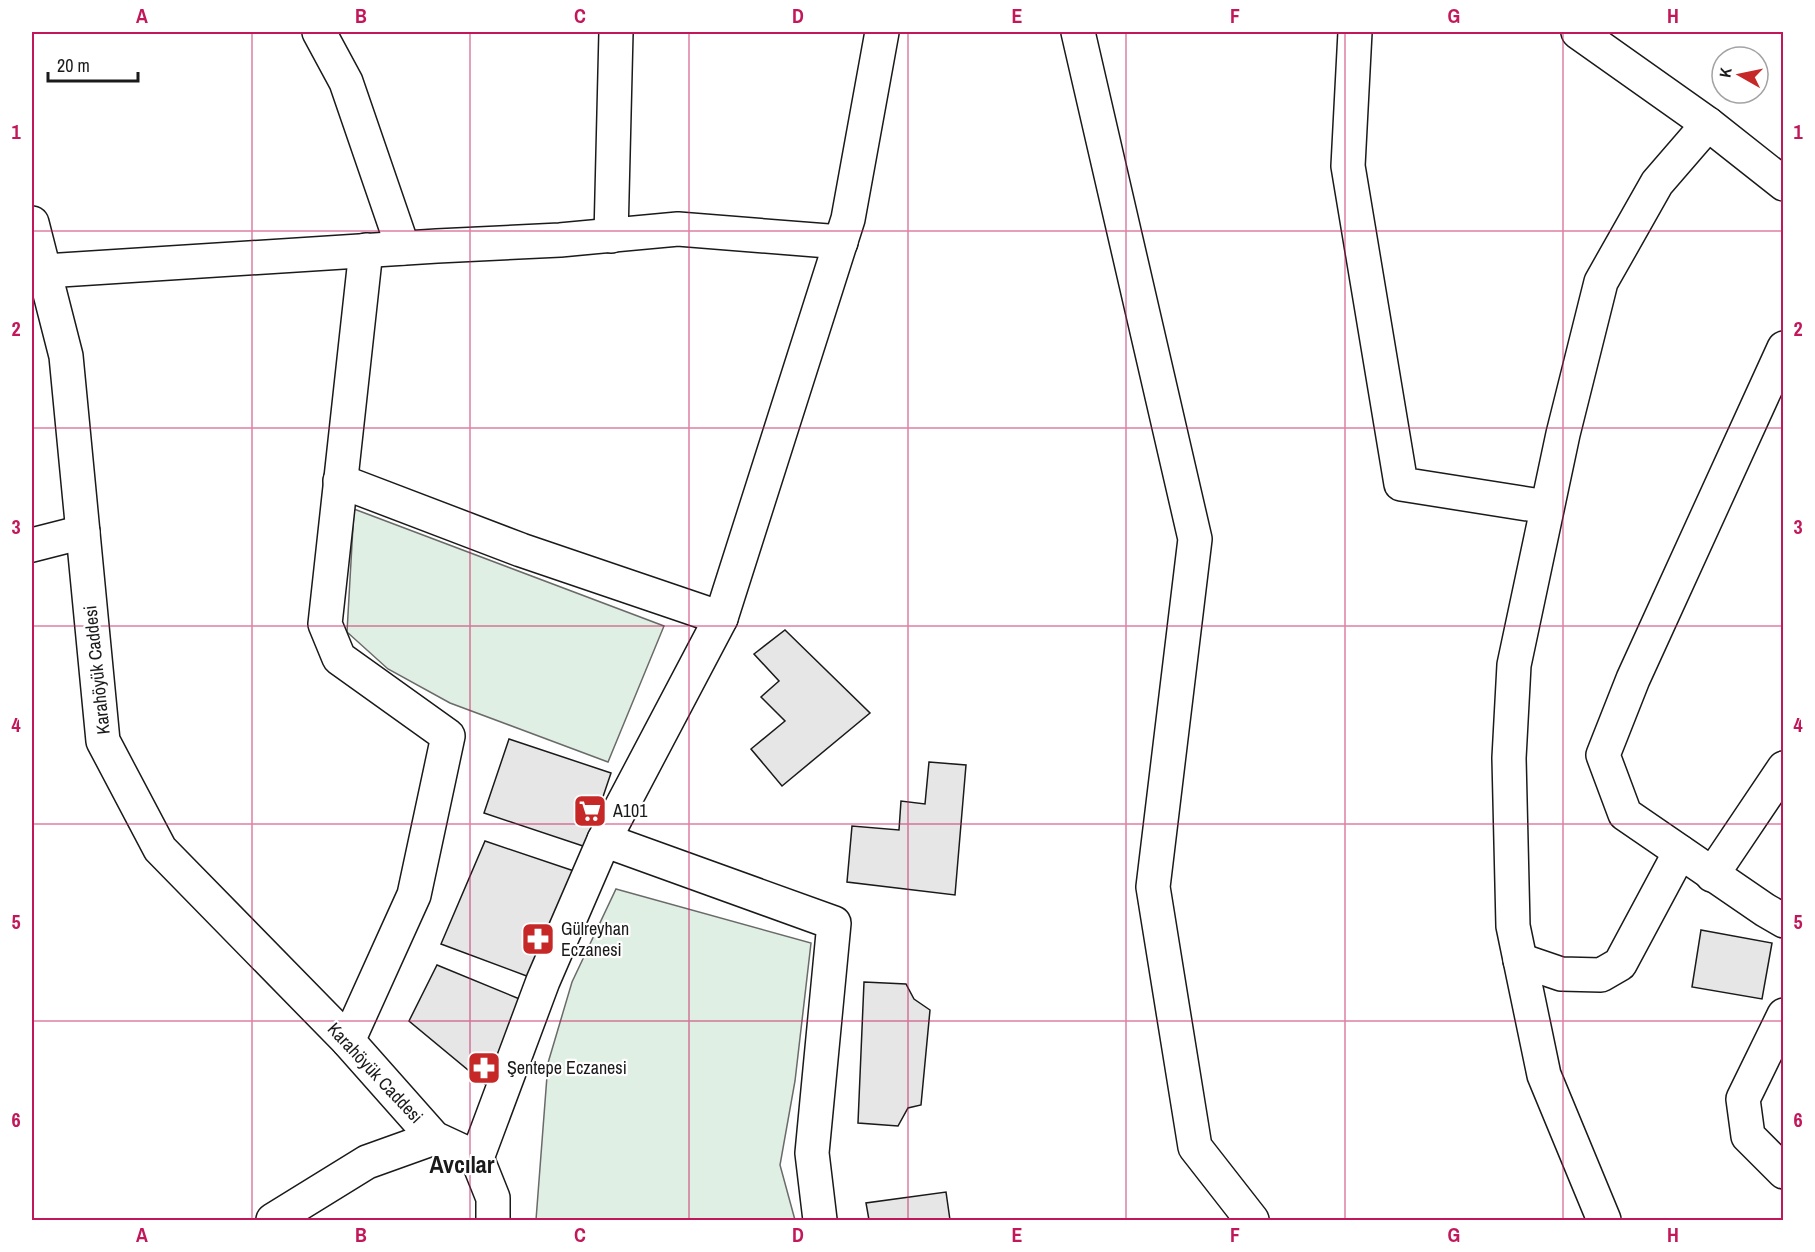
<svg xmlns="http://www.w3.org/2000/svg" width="1815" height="1252" viewBox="0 0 1815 1252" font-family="'Archivo Narrow',sans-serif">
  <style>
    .green { fill: #e0efe3; stroke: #6a6a6a; stroke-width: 1.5 }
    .building { fill: #e6e6e6; stroke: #1a1a1a; stroke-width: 1.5 }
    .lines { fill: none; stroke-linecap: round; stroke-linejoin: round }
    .minor-casing { stroke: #1a1a1a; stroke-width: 36 }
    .minor { stroke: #fff; stroke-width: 33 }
    .grid { fill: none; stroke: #c2185b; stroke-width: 1.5; stroke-opacity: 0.55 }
    .labels { text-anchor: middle; stroke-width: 4.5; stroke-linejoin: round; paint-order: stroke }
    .street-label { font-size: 18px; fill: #1a1a1a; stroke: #fff }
    .poi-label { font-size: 18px; fill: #1a1a1a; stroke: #fff; text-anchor: start }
    .district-label { font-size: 24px; font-weight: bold; fill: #1a1a1a; stroke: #fff }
    .neatline { fill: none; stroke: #c2185b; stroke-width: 2 }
    .grid-label { font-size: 20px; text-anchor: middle; font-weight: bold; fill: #c2185b }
  </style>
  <rect width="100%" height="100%" fill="#fff"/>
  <!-- green -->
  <g class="green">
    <polygon points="354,509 664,626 608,762 450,703 388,669 347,632"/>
    <polygon points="616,889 811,943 795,1081 780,1165 795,1220 536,1220 548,1063 572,982"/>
  </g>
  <!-- building -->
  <g class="building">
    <polygon points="785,630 870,713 782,786 751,749 785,721 761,697 779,681 754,654"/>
    <polygon points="509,739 611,773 586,847 484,813"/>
    <polygon points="929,762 966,765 955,895 847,882 852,826 899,830 901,801 925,804"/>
    <polygon points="485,841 577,872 532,978 441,944"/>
    <polygon points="1701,930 1772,943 1762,999 1692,987"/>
    <polygon points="437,965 522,1000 485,1084 409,1021"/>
    <polygon points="864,982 906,984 914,999 930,1010 921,1105 908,1108 898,1126 858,1123"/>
    <polygon points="946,1192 950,1220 869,1220 866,1203"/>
  </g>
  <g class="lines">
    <defs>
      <g id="minor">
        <polyline points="319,32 346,82 403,248"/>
        <polyline points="1078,32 1195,539 1153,887 1195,1147 1252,1220"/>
        <polyline points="1355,32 1348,166 1401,484 1547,507"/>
        <polyline points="1578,32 1708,124 1784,184"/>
        <polyline points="32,223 66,356 103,741 160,849 348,1041 434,1138 477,1158 493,1198 493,1220"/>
        <polyline points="611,236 616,32"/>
        <polyline points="45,271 437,246 560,240 678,229 841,242"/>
        <polyline points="1784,348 1633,679 1603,755 1625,814 1765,910 1784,921"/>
        <polyline points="340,481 521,550 721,618"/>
        <polyline points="32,545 83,532"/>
        <polyline points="604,840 834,923 812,1153 820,1220"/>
        <polyline points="1712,875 1784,768"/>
        <polyline points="1520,960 1561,974 1601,975 1620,964 1680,852"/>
        <polyline points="1784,1015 1743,1099 1748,1136 1784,1172"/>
        <polyline points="348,1041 414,895 448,736 339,658 325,624 366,250"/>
        <polyline points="477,1158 543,981 604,840 721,618 848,219 882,32"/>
        <polyline points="273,1220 367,1162 434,1138"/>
        <polyline points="1604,1220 1544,1075 1513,926 1509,758 1514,665 1563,434 1601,282 1657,183 1708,124"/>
      </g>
    </defs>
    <!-- minor casing -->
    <use href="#minor" class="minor-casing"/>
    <!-- minor -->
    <use href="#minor" class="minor"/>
  </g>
  <!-- grid -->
  <path class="grid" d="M252 32V1220M470 32V1220M689 32V1220M908 32V1220M1126 32V1220M1345 32V1220M1563 32V1220M32 231H1784M32 428H1784M32 626H1784M32 824H1784M32 1021H1784"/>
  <!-- icons -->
  <defs>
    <symbol id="supermarket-square" viewBox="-11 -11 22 22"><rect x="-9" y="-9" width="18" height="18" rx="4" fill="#c62828" stroke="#fff"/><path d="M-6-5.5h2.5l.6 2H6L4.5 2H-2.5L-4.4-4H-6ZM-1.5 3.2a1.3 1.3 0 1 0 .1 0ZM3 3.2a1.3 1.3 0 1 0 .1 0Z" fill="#fff"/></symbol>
    <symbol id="pharmacy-square" viewBox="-11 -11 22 22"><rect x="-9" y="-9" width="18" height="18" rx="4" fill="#c62828" stroke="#fff"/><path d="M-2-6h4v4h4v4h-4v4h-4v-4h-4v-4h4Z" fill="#fff"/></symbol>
  </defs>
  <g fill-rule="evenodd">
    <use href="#supermarket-square" x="571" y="792" width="38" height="38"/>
    <use href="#pharmacy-square" x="519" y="920" width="38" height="38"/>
    <use href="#pharmacy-square" x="465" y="1049" width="38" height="38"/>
  </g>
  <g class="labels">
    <!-- street labels -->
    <g class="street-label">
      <text transform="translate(97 670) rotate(-96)" y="6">Karahöyük Caddesi</text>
      <text transform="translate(375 1073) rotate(47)" y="6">Karahöyük Caddesi</text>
    </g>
    <!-- poi labels -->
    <g class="poi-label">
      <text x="613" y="817">A101</text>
      <text x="561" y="935">Gülreyhan<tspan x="561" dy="21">Eczanesi</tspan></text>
      <text x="507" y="1074">Şentepe Eczanesi</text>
    </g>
    <!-- district labels -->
    <g class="district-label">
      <text x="462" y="1173">Avcılar</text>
    </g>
  </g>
  <!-- border -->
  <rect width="1815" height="1252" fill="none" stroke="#ffffff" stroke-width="66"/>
  <!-- north arrow -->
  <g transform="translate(1740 75) rotate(279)"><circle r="28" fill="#ffffff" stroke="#a3a3a3" stroke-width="1.5"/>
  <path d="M0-4.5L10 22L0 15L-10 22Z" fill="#c62828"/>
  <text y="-9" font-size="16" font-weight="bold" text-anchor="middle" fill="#1a1a1a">K</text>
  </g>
  <!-- scale -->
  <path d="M48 72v9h90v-9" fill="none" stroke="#1a1a1a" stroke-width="3"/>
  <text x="57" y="72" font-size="18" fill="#1a1a1a" stroke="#ffffff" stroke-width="4.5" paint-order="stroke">20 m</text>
  <rect x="33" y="33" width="1749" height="1186" class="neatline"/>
  <g class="grid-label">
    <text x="142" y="23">A</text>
    <text x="361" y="23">B</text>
    <text x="580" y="23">C</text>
    <text x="798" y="23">D</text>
    <text x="1017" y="23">E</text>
    <text x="1235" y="23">F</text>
    <text x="1454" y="23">G</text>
    <text x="1673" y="23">H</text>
    <text x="16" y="139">1</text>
    <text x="1798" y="139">1</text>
    <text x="16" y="336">2</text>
    <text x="1798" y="336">2</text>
    <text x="16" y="534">3</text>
    <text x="1798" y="534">3</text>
    <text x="16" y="732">4</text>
    <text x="1798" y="732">4</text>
    <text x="16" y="929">5</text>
    <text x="1798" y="929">5</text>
    <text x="16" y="1127">6</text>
    <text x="1798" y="1127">6</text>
    <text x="142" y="1242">A</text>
    <text x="361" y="1242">B</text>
    <text x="580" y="1242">C</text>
    <text x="798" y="1242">D</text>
    <text x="1017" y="1242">E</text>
    <text x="1235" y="1242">F</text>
    <text x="1454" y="1242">G</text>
    <text x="1673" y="1242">H</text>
  </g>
</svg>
